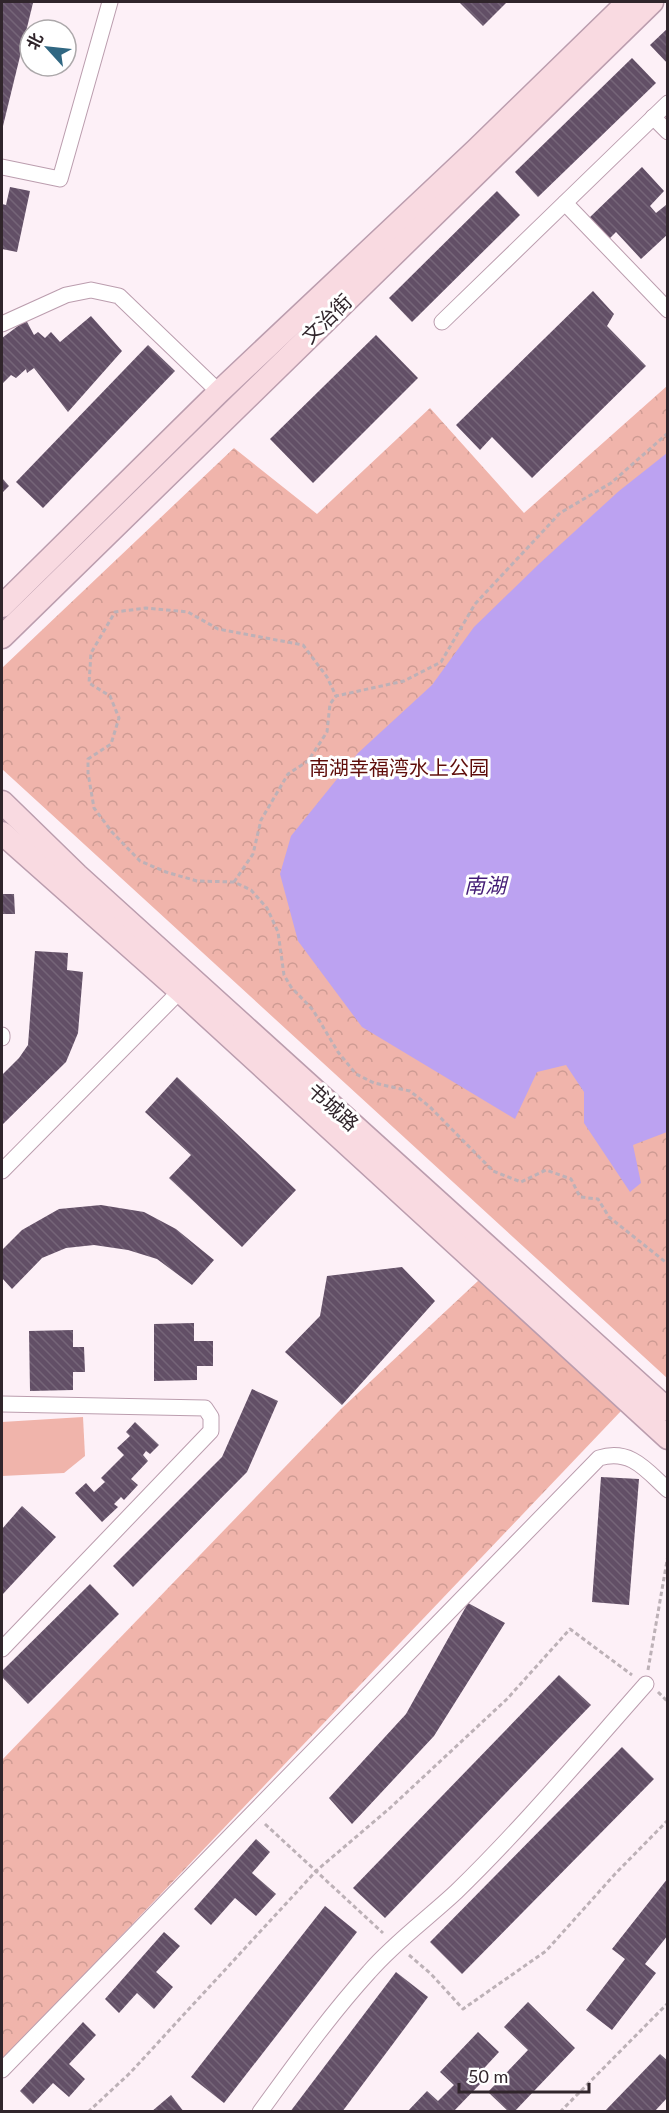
<svg xmlns="http://www.w3.org/2000/svg" width="669" height="2113" viewBox="0 0 669 2113" font-family="Lato,'Noto Sans SC',sans-serif">
  <style>
    .park { fill: url(#park-crowns) }
    .garden { fill: #f0b4ab }
    .water { fill: #bca2f1 }
    .building { fill: url(#building-back-hatch) }
    .lines { fill: none; stroke-linecap: round; stroke-linejoin: round }
    .street-casing { stroke: #bb9dae; stroke-width: 17 }
    .secondary-casing { stroke: #bb9dae; stroke-width: 25 }
    .path { stroke: #bdb1b7; stroke-width: 3; stroke-dasharray: 4.5 3; stroke-linecap: butt }
    .street { stroke: #fff; stroke-width: 15 }
    .secondary { stroke: #f9dae1; stroke-width: 22 }
    .labels { text-anchor: middle; stroke-width: 6; stroke-linejoin: round; paint-order: stroke }
    .street-label { font-size: 20px; fill: #30252b; stroke: #fff }
    .park-label { font-size: 20px; fill: #5f0d0a; stroke: #fff }
    .water-label { font-size: 21px; font-style: italic; fill: #441c76; stroke: #fff }
  </style>
  <defs>
    <pattern id="park-crowns" width="20" height="18" patternUnits="userSpaceOnUse" patternTransform="scale(1.5)"><rect width="20" height="18" fill="#f0b4ab"/><path d="M2 6a3 3 0 1 1 6 0M12 15a3 3 0 1 1 6 0" fill="none" stroke="#ce9b93"/></pattern>
    <pattern id="building-back-hatch" width="6" height="6" patternUnits="userSpaceOnUse" patternTransform="scale(1.5)"><rect width="6" height="6" fill="#624f66"/><path d="M-1 5l2 2M0 0l6 6M5-1l2 2" fill="none" stroke="#756578"/></pattern>
  </defs>
  <rect width="100%" height="100%" fill="#fdf0f7"/>
  <!-- park -->
  <g class="park">
    <polygon points="667,386 667,1378 2,769 2,668 234,448 317,514 430,408 524,513"/>
    <polygon points="479,1280 621,1411 2,2061 2,1760 341,1409"/>
  </g>
  <!-- garden -->
  <polygon class="garden" points="83,1417 85,1456 64,1473 2,1476 2,1422"/>
  <!-- water -->
  <polygon class="water" points="667,453 667,1132 633,1145 641,1183 630,1192 584,1123 584,1092 566,1065 537,1072 515,1119 362,1027 298,941 280,874 291,836 358,753 432,685 474,627 540,563 619,491"/>
  <!-- building -->
  <g class="building">
    <polygon points="2,2 33,3 2,130"/>
    <polygon points="459,2 507,2 483,26"/>
    <polygon points="668,28 668,64 650,45"/>
    <polygon points="632,58 656,83 538,197 515,172"/>
    <polygon points="642,167 664,191 650,206 656,213 666,205 668,207 668,234 641,259 616,232 609,239 589,218"/>
    <polygon points="10,187 30,191 17,252 2,249 2,204 6,205"/>
    <polygon points="497,191 520,215 412,322 389,298"/>
    <polygon points="593,291 614,314 607,326 646,366 532,478 492,437 480,450 456,425"/>
    <polygon points="91,316 122,351 68,412 34,368 27,373 26,369 16,378 11,375 2,384 2,338 26,320 34,335 38,332 45,338 51,332 60,342"/>
    <polygon points="376,335 418,378 313,483 270,439"/>
    <polygon points="148,345 175,371 43,508 16,482"/>
    <polygon points="2,478 9,486 2,493"/>
    <polygon points="2,894 14,894 15,914 2,914"/>
    <polygon points="35,951 68,953 67,970 83,972 78,1033 66,1062 2,1125 2,1075 19,1058 28,1045"/>
    <polygon points="177,1077 296,1190 242,1247 169,1178 191,1155 145,1112"/>
    <polygon points="101,1205 144,1212 176,1229 214,1260 192,1285 157,1259 128,1250 94,1245 66,1248 42,1258 12,1289 2,1278 2,1250 22,1230 59,1209"/>
    <polygon points="402,1267 435,1301 342,1405 285,1352 320,1316 327,1276"/>
    <polygon points="194,1323 194,1341 213,1341 213,1366 197,1366 197,1380 154,1381 154,1324"/>
    <polygon points="73,1330 73,1347 84,1347 85,1372 73,1372 73,1390 30,1391 29,1331"/>
    <polygon points="252,1389 278,1401 247,1472 133,1587 113,1566 222,1457"/>
    <polygon points="135,1422 159,1445 150,1454 146,1451 143,1455 148,1461 131,1479 138,1485 124,1500 121,1497 114,1504 118,1507 102,1522 75,1493 86,1483 94,1492 105,1482 101,1478 124,1455 117,1448 130,1436 126,1432"/>
    <polygon points="601,1477 639,1479 629,1605 592,1602"/>
    <polygon points="22,1506 56,1537 2,1595 2,1529"/>
    <polygon points="90,1584 119,1614 28,1704 2,1677 2,1671"/>
    <polygon points="468,1603 505,1623 434,1736 352,1824 329,1798 406,1714"/>
    <polygon points="559,1675 591,1705 385,1918 353,1888"/>
    <polygon points="622,1747 654,1779 462,1974 430,1942"/>
    <polygon points="256,1839 270,1852 252,1873 276,1894 256,1916 235,1898 211,1925 194,1909"/>
    <polygon points="668,1878 668,1935 645,1964 656,1973 612,2030 586,2010 625,1959 612,1949"/>
    <polygon points="325,1906 357,1932 224,2103 191,2077"/>
    <polygon points="164,1932 180,1946 156,1972 173,1987 154,2009 137,1993 119,2013 105,1999"/>
    <polygon points="396,1972 428,1997 342,2112 290,2112"/>
    <polygon points="528,2002 575,2048 514,2112 509,2112 488,2092 528,2050 504,2027"/>
    <polygon points="83,2022 96,2035 69,2064 85,2079 69,2097 53,2083 33,2104 20,2091"/>
    <polygon points="478,2032 499,2052 475,2078 481,2083 453,2112 407,2112 427,2091 438,2101 454,2085 440,2072"/>
    <polygon points="660,2054 668,2061 668,2097 654,2112 604,2112"/>
    <polygon points="171,2095 184,2112 151,2112"/>
  </g>
  <g class="lines">
    <defs>
      <g id="street">
        <polyline points="653,117 668,132"/>
        <polyline points="2,167 60,179 110,2"/>
        <polyline points="565,203 668,310"/>
        <polyline points="442,322 668,103"/>
        <polyline points="2,324 66,295 91,290 119,296 219,392"/>
        <polyline points="2,1035 2,1038"/>
        <polyline points="2,1171 180,991"/>
        <polyline points="2,1404 205,1408 211,1417 211,1431 2,1649"/>
        <path d="M2 2070 599 1458C631 1448 647 1471 668 1490"/>
        <path d="M260 2112C295 2064 329 2016 369 1972 395 1942 427 1919 456 1892 523 1827 584 1754 646 1684"/>
      </g>
      <g id="secondary">
        <polyline points="2,606 219,392 476,150 628,2"/>
        <polyline points="2,637 652,2"/>
        <polyline points="2,802 77,875 668,1410"/>
        <polyline points="2,833 180,991 668,1438"/>
      </g>
    </defs>
    <!-- street casing -->
    <use href="#street" class="street-casing"/>
    <!-- secondary casing -->
    <use href="#secondary" class="secondary-casing"/>
    <!-- path -->
    <g class="path">
      <polyline points="668,433 611,483 560,513 475,604 441,662 404,681 336,696 327,677 303,645 218,629 188,612 146,608 115,612 91,653 89,683 110,696 119,718 111,744 88,759 88,773 94,808 112,832 140,861 166,872 197,881 234,882 251,890 267,908 278,932 284,975 291,987 313,1010 338,1052 356,1074 374,1083 410,1091 430,1107 493,1171 521,1182 546,1170 571,1179 580,1197 598,1199 609,1217 668,1264"/>
      <polyline points="234,882 253,854 261,820 288,774 308,761 327,732 330,704 336,696"/>
      <polyline points="648,1670 668,1555"/>
      <polyline points="658,1692 668,1702"/>
      <polyline points="265,1824 383,1933"/>
      <polyline points="409,1955 431,1974 463,2009 546,1951 615,1874 668,1820"/>
      <polyline points="88,2112 130,2073 316,1871 390,1808 507,1699 570,1629 632,1675"/>
      <polyline points="560,2112 668,2003"/>
    </g>
    <!-- street -->
    <use href="#street" class="street"/>
    <!-- secondary -->
    <use href="#secondary" class="secondary"/>
  </g>
  <g class="labels">
    <!-- street labels -->
    <g class="street-label">
      <text transform="translate(327 319) rotate(-44)" y="7">文治街</text>
      <text transform="translate(333 1107) rotate(42)" y="7">书城路</text>
    </g>
    <!-- park labels -->
    <g class="park-label">
      <text x="399" y="775">南湖幸福湾水上公园</text>
    </g>
    <!-- water labels -->
    <g class="water-label">
      <text x="485" y="893">南湖</text>
    </g>
  </g>
  <!-- border -->
  <rect width="669" height="2113" fill="none" stroke="#30252b" stroke-width="6"/>
  <!-- north arrow -->
  <g transform="translate(48 48) rotate(297)"><circle r="28" fill="#ffffff" stroke="#aca8aa" stroke-width="1.5"/>
  <path d="M0-4.5L10 22L0 15L-10 22Z" fill="#306782"/>
  <text y="-9" font-size="16" font-weight="bold" text-anchor="middle" fill="#30252b">北</text>
  </g>
  <!-- scale -->
  <path d="M459 2083v9h130v-9" fill="none" stroke="#30252b" stroke-width="3"/>
  <text x="468" y="2083" font-size="18" fill="#30252b" stroke="#ffffff" stroke-width="4.5" paint-order="stroke">50 m</text>
</svg>
